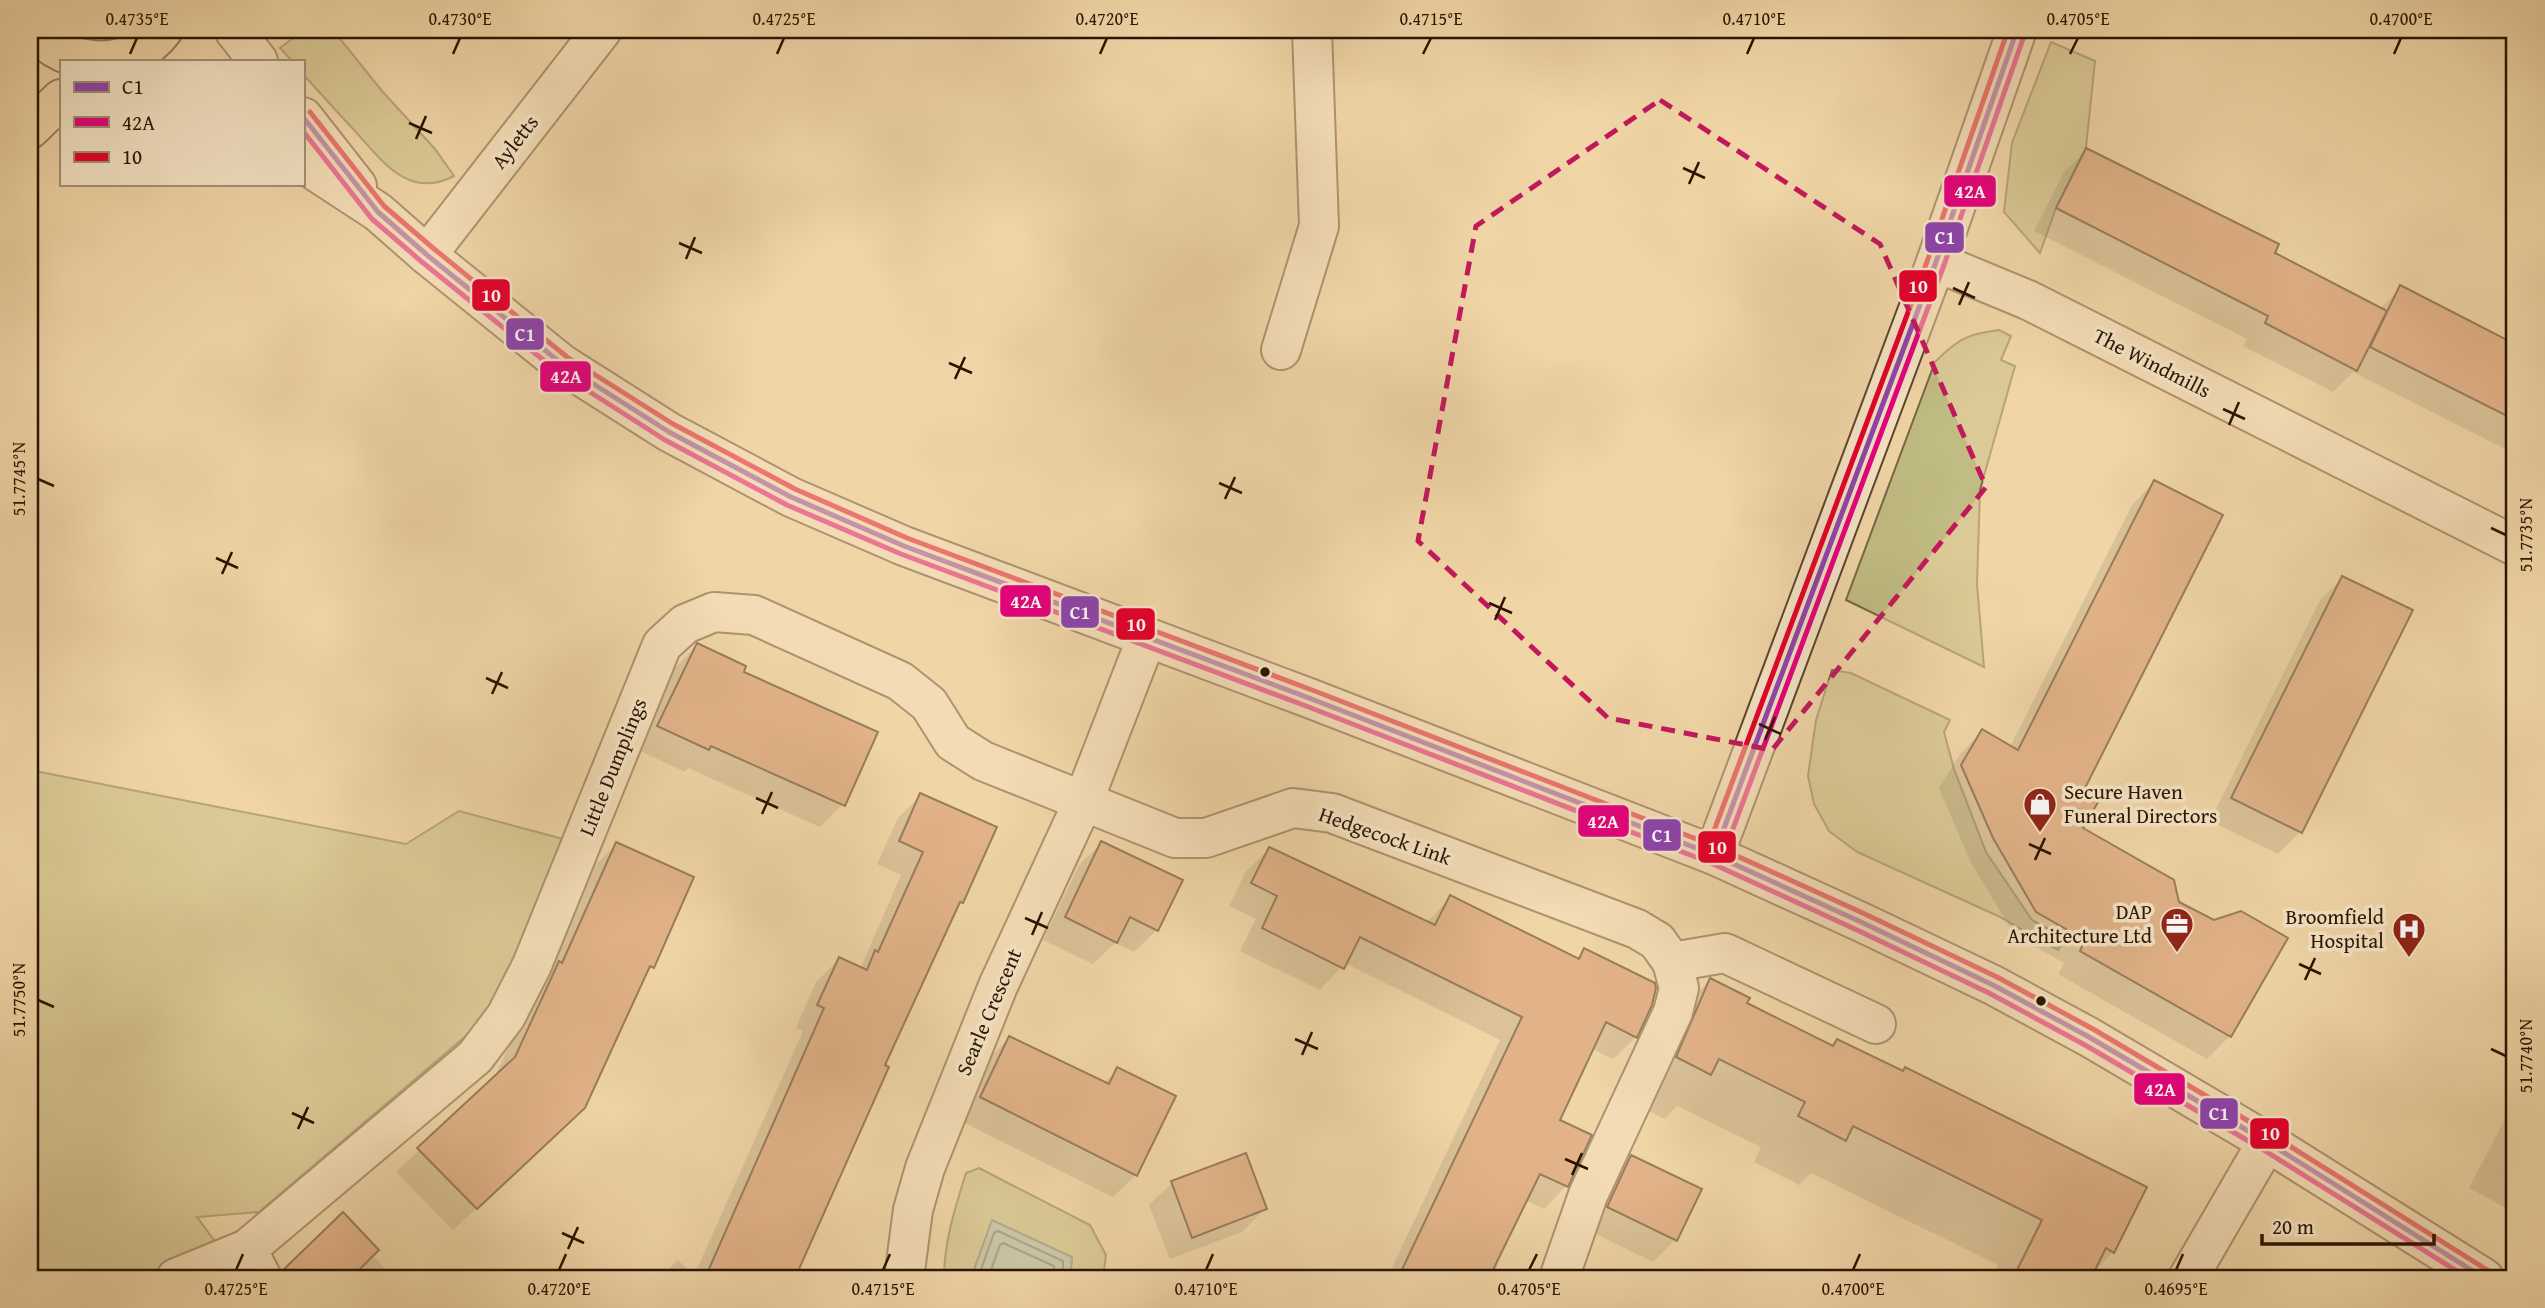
<svg xmlns="http://www.w3.org/2000/svg" width="2545" height="1308" viewBox="0 0 2545 1308" font-family="'Gentium Book Plus',serif">
  <style>
    .green { fill: #c0bc83; stroke: #756842; stroke-width: 2 }
    .water { fill: #9bb8ac; stroke: #6e7667; stroke-width: 2 }
    .shadow { fill: #0003 }
    .lines { fill: none; stroke-linecap: round; stroke-linejoin: round }
    .shore { stroke: #626656; stroke-width: 2 }
    .building { fill: #d18a64; stroke: #2a1400; stroke-width: 2 }
    .minor-casing { stroke: #5c442a; stroke-width: 42 }
    .major-casing { stroke: #2a1400; stroke-width: 42 }
    .minor { stroke: #f5e4c6; stroke-width: 38 }
    .major { stroke: #f0d5a7; stroke-width: 38 }
    .bus-1-casing { stroke: #f5e4c6; stroke-width: 10 }
    .bus-2-casing { stroke: #f5e4c6; stroke-width: 10 }
    .bus-3-casing { stroke: #f5e4c6; stroke-width: 10 }
    .bus-1 { stroke: #8e44ad; stroke-width: 5 }
    .bus-2 { stroke: #e5007d; stroke-width: 5 }
    .bus-3 { stroke: #e4002b; stroke-width: 5 }
    .marked { fill: none; stroke: #c2185b; stroke-width: 5; stroke-dasharray: 14 9; stroke-linejoin: round }
    .ticks { fill: none; stroke: #2a1400; stroke-width: 2.5 }
    .bus-dot { fill: #2a1400; stroke: #f5e4c6; stroke-width: 2.5 }
    .labels { text-anchor: middle; stroke-width: 7; stroke-linejoin: round; paint-order: stroke }
    .street-label { font-size: 21px; fill: #2a1400; stroke: #f5e4c6 }
    .poi-label { font-size: 21px; fill: #2a1400; stroke: #f5e4c6; text-anchor: end }
    .line-badge { stroke: #f5e4c6; stroke-width: 2.5 }
    .badge-label { font-size: 19px; text-anchor: middle; font-weight: bold; fill: #fff }
    .neatline { fill: none; stroke: #2a1400; stroke-width: 2.5 }
    .ticks-label { font-size: 18px; text-anchor: middle; fill: #2a1400 }
  </style>
  <rect width="100%" height="100%" fill="#f0d5a7"/>
  <filter id="stains"><feTurbulence type="fractalNoise" baseFrequency=".00286" numOctaves="4"/><feColorMatrix values="0 0 0 0 .2 0 0 0 0 .09 0 0 0 0 .02 0 0 0 .5 -.17"/></filter>
  <radialGradient id="worn" r=".72"><stop offset=".6" stop-color="#630" stop-opacity="0"/><stop offset="1" stop-color="#630" stop-opacity=".3"/></radialGradient>
  <!-- green -->
  <g class="green">
    <path d="M303 30H333L382 91 435 149 454 176C409 200 382 161 355 131 337 112 320 93 303 74V61H292L280 48Z"/>
    <polygon points="2051,42 2095,61 2086,148 2056,208 2040,253 2004,212 2012,143"/>
    <path d="M1999 330 2011 336 2001 360 2015 366 1980 490 1977 584 1984 667 1846 600 1935 362C1958 339 1967 334 1999 330Z"/>
    <polygon points="1832,670 1851,673 1950,720 1944,732 1954,769 1986,852 2032,920 2065,938 2058,950 1998,916 1857,852 1829,831 1814,804 1808,776 1816,720"/>
    <polygon points="30,770 406,844 459,811 563,839 515,960 481,1023 259,1212 197,1217 242,1278 30,1278"/>
    <path d="M979 1168 1090 1225 1106 1255 1103 1278H1070L1072 1257 992 1221 971 1278H944C944 1242 955 1208 966 1173Z"/>
  </g>
  <!-- water -->
  <polygon class="water" points="992,1220 1072,1257 1070,1278 971,1278"/>
  <!-- shadow -->
  <g class="shadow">
    <polygon points="2087,150 2272,254 2379,309 2401,288 2515,346 2515,454 2353,372 2333,392 2243,346 2247,339 2034,231 2064,172"/>
    <polygon points="2154,482 2082,789 2080,829 2178,904 2230,1036 2207,1059 2058,974 2064,963 2014,934 1970,861 1939,788 1960,754 1983,731 2010,747 2132,505"/>
    <polygon points="2343,578 2300,832 2278,854 2210,821 2320,600"/>
    <polygon points="697,645 741,673 843,804 820,827 688,768 685,772 636,749 675,668"/>
    <polygon points="921,795 961,902 954,909 883,1066 886,1068 793,1278 783,1278 784,1273 778,1278 659,1278 678,1260 694,1276 803,1031 796,1028 816,982 839,959 860,969 901,875 877,864 898,818"/>
    <polygon points="1102,843 1157,930 1134,952 1115,943 1093,964 1043,940 1079,865"/>
    <polygon points="617,844 652,967 644,976 560,1131 453,1230 396,1172 494,1079 536,986 545,977 594,866"/>
    <polygon points="1269,849 1426,923 1450,898 1576,959 1584,950 1636,1037 1613,1059 1592,1049 1557,1120 1589,1136 1566,1186 1544,1209 1525,1200 1494,1263 1498,1265 1492,1278 1387,1278 1500,1040 1345,963 1320,990 1240,951 1256,919 1229,906 1246,871"/>
    <polygon points="1710,980 1745,1004 1831,1047 1837,1041 2113,1252 2089,1278 1992,1278 1998,1265 1811,1173 1799,1185 1754,1162 1761,1147 1677,1106 1665,1119 1632,1103 1665,1025"/>
    <polygon points="1009,1038 1103,1084 1117,1070 1136,1175 1113,1197 959,1120 987,1061"/>
    <polygon points="2515,1100 2515,1213 2469,1188"/>
    <polygon points="1631,1157 1675,1240 1653,1262 1586,1229 1609,1179"/>
    <polygon points="1172,1183 1265,1209 1242,1232 1170,1259 1149,1205"/>
    <polygon points="343,1215 372,1255 395,1278 277,1278"/>
    <polygon points="1657,1273 1669,1278 1652,1278"/>
  </g>
  <g class="lines">
    <!-- shore -->
    <g class="shore">
      <polyline points="978,1278 994,1233 998,1231 1063,1261 1063,1278"/>
      <polyline points="988,1278 1000,1245 1003,1243 1054,1266 1055,1278"/>
    </g>
  </g>
  <!-- building -->
  <g class="building">
    <polygon points="2086,148 2279,244 2275,253 2387,311 2357,371 2265,323 2268,316 2056,208"/>
    <polygon points="2400,285 2515,344 2515,420 2370,347"/>
    <polygon points="2154,480 2223,515 2085,788 2101,797 2083,828 2174,880 2179,902 2214,920 2241,911 2288,938 2231,1037 2080,951 2085,940 2036,912 1993,838 1961,765 1982,729 2018,750"/>
    <polygon points="2342,576 2413,610 2302,833 2231,798"/>
    <polygon points="697,643 746,666 744,672 878,732 845,806 711,746 709,750 657,726"/>
    <polygon points="920,793 997,827 963,903 960,902 885,1065 889,1067 795,1278 705,1278 824,1008 817,1005 839,957 867,970 875,950 878,952 923,852 899,841"/>
    <polygon points="1101,841 1183,880 1158,931 1130,917 1117,943 1065,917"/>
    <polygon points="616,842 694,877 654,968 650,966 585,1108 477,1209 417,1148 515,1057 559,961 562,963"/>
    <polygon points="1269,847 1435,925 1450,895 1579,959 1584,948 1655,983 1656,988 1652,1005 1637,1038 1606,1022 1560,1120 1592,1135 1568,1187 1540,1174 1489,1278 1398,1278 1522,1017 1360,937 1344,969 1262,928 1277,896 1251,883"/>
    <polygon points="1710,978 1750,998 1747,1003 1833,1046 1837,1039 1903,1071 1905,1067 2147,1187 2114,1253 2106,1248 2091,1278 2013,1278 2042,1220 1853,1126 1846,1141 1798,1116 1805,1102 1719,1059 1711,1075 1676,1057"/>
    <polygon points="1009,1036 1109,1084 1117,1067 1176,1096 1137,1176 980,1097"/>
    <polygon points="1246,1153 1267,1209 1192,1238 1171,1181"/>
    <polygon points="1631,1155 1702,1189 1677,1241 1607,1207"/>
    <polygon points="343,1212 379,1250 351,1278 284,1278 282,1271"/>
  </g>
  <g class="lines">
    <defs>
      <g id="minor">
        <polyline points="234,30 258,61"/>
        <polyline points="303,117 357,186"/>
        <polyline points="303,163 378,212 427,255 562,364 669,432 791,497 904,546 1309,698 1714,855 1861,922 1993,985 2089,1037 2267,1142 2484,1278"/>
        <polyline points="427,255 602,30"/>
        <polyline points="1936,262 2028,300 2515,546"/>
        <polyline points="1281,350 1319,226 1312,30"/>
        <polyline points="1714,855 1936,262 2017,30"/>
        <polyline points="1672,962 1725,953 1876,1024"/>
        <polyline points="247,1249 262,1278"/>
        <polyline points="176,1278 247,1249 475,1057 506,1016 532,965 662,645 685,624 714,612 754,615 900,681 929,704 953,742 983,761 1175,838 1206,838 1293,808 1332,813 1637,929 1657,941 1672,962 1679,988 1673,1012 1588,1195 1559,1278"/>
        <polyline points="904,1278 913,1210 925,1168 998,986 1083,802 1147,637"/>
        <polyline points="2188,1278 2267,1142"/>
      </g>
      <g id="major">
        <path d="M34 30C66 69 132 72 163 30"/>
        <polyline points="30,129 61,99"/>
      </g>
    </defs>
    <!-- minor casing -->
    <use href="#minor" class="minor-casing"/>
    <!-- major casing -->
    <use href="#major" class="major-casing"/>
    <!-- minor -->
    <use href="#minor" class="minor"/>
    <!-- major -->
    <use href="#major" class="major"/>
    <defs>
      <g id="bus-1">
        <polyline points="303,117 378,212 427,255 562,364 669,432 791,497 904,546 1309,698 1714,855 1861,922 1993,985 2089,1037 2267,1142 2484,1278"/>
        <polyline points="1714,855 1936,262 2017,30"/>
      </g>
      <g id="bus-2">
        <polyline points="303,131 372,219 422,262 557,371 665,440 787,505 901,554 1306,706 1711,863 1857,930 1989,993 2085,1045 2262,1149 2468,1278"/>
        <polyline points="1722,858 1944,265 2025,33"/>
      </g>
      <g id="bus-3">
        <polyline points="310,112 384,206 433,248 567,357 673,424 795,489 907,538 1312,690 1717,847 1865,914 1997,977 2093,1029 2272,1135 2489,1271"/>
        <polyline points="1706,852 1928,259 2008,30"/>
      </g>
    </defs>
    <!-- bus-1 casing -->
    <use href="#bus-1" class="bus-1-casing"/>
    <!-- bus-2 casing -->
    <use href="#bus-2" class="bus-2-casing"/>
    <!-- bus-3 casing -->
    <use href="#bus-3" class="bus-3-casing"/>
    <!-- bus-1 -->
    <use href="#bus-1" class="bus-1"/>
    <!-- bus-2 -->
    <use href="#bus-2" class="bus-2"/>
    <!-- bus-3 -->
    <use href="#bus-3" class="bus-3"/>
  </g>
  <!-- marked area -->
  <path d="M0 0H2545V1308H0ZM1660 100 1880 244 1986 487 1772 750 1608 718 1418 541 1476 226Z" fill="#f0d5a7" fill-opacity=".55" fill-rule="evenodd"/>
  <path class="marked" d="M1660 100 1880 244 1986 487 1772 750 1608 718 1418 541 1476 226Z"/>
  <!-- ticks -->
  <path class="ticks" d="M130 54 137 38M453 54 460 38M777 54 784 38M1100 54 1107 38M1423 54 1431 38M1747 54 1754 38M2070 54 2078 38M2394 54 2401 38M409 123 432 133M416 139 426 116M1683 168 1705 178M1689 184 1699 162M679 243 702 253M686 259 695 237M1953 288 1975 298M1959 305 1969 282M949 363 972 373M955 379 965 357M2223 409 2245 419M2229 425 2239 402M38 479 54 486M1219 483 1242 493M1225 499 1235 477M2491 528 2506 535M216 558 238 568M222 574 232 552M1489 603 1512 613M1495 620 1505 597M486 678 508 688M492 694 502 672M1759 724 1781 734M1765 740 1775 717M756 798 778 808M762 814 772 792M2029 844 2051 854M2035 860 2045 838M1025 918 1048 928M1032 935 1042 912M2299 964 2321 974M2305 980 2315 958M38 1000 54 1007M1295 1039 1318 1049M2491 1049 2506 1056M1302 1055 1312 1032M292 1113 314 1123M298 1129 308 1107M1565 1159 1588 1169M1572 1175 1582 1153M562 1233 584 1243M568 1249 578 1227M236 1270 243 1254M559 1270 566 1254M883 1270 890 1254M1206 1270 1213 1254M1529 1270 1537 1254M1853 1270 1860 1254M2176 1270 2183 1254"/>
  <!-- icons -->
  <defs>
    <symbol id="shop-pin" viewBox="-11 -11 22 30"><path d="M0 17L-7.5 6A9.5 9.5 0 1 1 7.5 6Z" fill="#8f2418" stroke="#f5e4c6"/><path d="M-5-2.5h2.3a2.7 3.5 0 0 1 5.4 0H5L5.5 6h-11ZM-1.5-2.5h3a1.5 2.3 0 0 0-3 0Z" fill="#fff"/></symbol>
    <symbol id="office-pin" viewBox="-11 -11 22 30"><path d="M0 17L-7.5 6A9.5 9.5 0 1 1 7.5 6Z" fill="#8f2418" stroke="#f5e4c6"/><path d="M-6-3h4V-5.5h4V-3h4V5H-6ZM-1-4.5V-3h2v-1.5ZM-6 0V1H6V0Z" fill="#fff"/></symbol>
    <symbol id="hospital-pin" viewBox="-11 -11 22 30"><path d="M0 17L-7.5 6A9.5 9.5 0 1 1 7.5 6Z" fill="#8f2418" stroke="#f5e4c6"/><path d="M-5-5h3v3.5h4V-5h3V5h-3V1.5h-4V5h-3Z" fill="#fff"/></symbol>
  </defs>
  <g fill-rule="evenodd">
    <use href="#shop-pin" x="2021" y="785" width="38" height="52"/>
    <use href="#office-pin" x="2158" y="905" width="38" height="52"/>
    <use href="#hospital-pin" x="2390" y="910" width="38" height="52"/>
  </g>
  <!-- markers -->
  <g class="bus-dot">
    <circle cx="1265" cy="672" r="6"/>
    <circle cx="2041" cy="1001" r="6"/>
  </g>
  <g class="labels">
    <!-- street labels -->
    <g class="street-label">
      <text transform="translate(515 142) rotate(-52)" y="7">Ayletts</text>
      <text transform="translate(2152 363) rotate(27)" y="7">The Windmills</text>
      <text transform="translate(613 767) rotate(-68)" y="7">Little Dumplings</text>
      <text transform="translate(1385 836) rotate(19)" y="7">Hedgecock Link</text>
      <text transform="translate(989 1012) rotate(-67)" y="7">Searle Crescent</text>
    </g>
    <!-- poi labels -->
    <g class="poi-label">
      <text x="2064" y="799" text-anchor="start">Secure Haven<tspan x="2064" dy="24">Funeral Directors</tspan></text>
      <text x="2152" y="919">DAP<tspan x="2152" dy="24">Architecture Ltd</tspan></text>
      <text x="2384" y="924">Broomfield<tspan x="2384" dy="24">Hospital</tspan></text>
    </g>
  </g>
  <g class="line-badge">
    <rect x="1943" y="174" width="54" height="34" rx="7" fill="#e5007d"/>
    <rect x="1924" y="221" width="41" height="33" rx="7" fill="#8e44ad"/>
    <rect x="1898" y="269" width="40" height="34" rx="7" fill="#e4002b"/>
    <rect x="471" y="278" width="40" height="34" rx="7" fill="#e4002b"/>
    <rect x="505" y="317" width="40" height="34" rx="7" fill="#8e44ad"/>
    <rect x="539" y="360" width="53" height="33" rx="7" fill="#e5007d"/>
    <rect x="999" y="584" width="53" height="34" rx="7" fill="#e5007d"/>
    <rect x="1060" y="595" width="40" height="34" rx="7" fill="#8e44ad"/>
    <rect x="1115" y="607" width="41" height="34" rx="7" fill="#e4002b"/>
    <rect x="1577" y="804" width="53" height="34" rx="7" fill="#e5007d"/>
    <rect x="1642" y="818" width="40" height="34" rx="7" fill="#8e44ad"/>
    <rect x="1697" y="830" width="40" height="34" rx="7" fill="#e4002b"/>
    <rect x="2133" y="1072" width="53" height="34" rx="7" fill="#e5007d"/>
    <rect x="2199" y="1097" width="40" height="33" rx="7" fill="#8e44ad"/>
    <rect x="2249" y="1117" width="41" height="33" rx="7" fill="#e4002b"/>
  </g>
  <g class="badge-label">
    <text x="1970" y="198">42A</text>
    <text x="1945" y="244">C1</text>
    <text x="1918" y="293">10</text>
    <text x="491" y="302">10</text>
    <text x="525" y="341">C1</text>
    <text x="566" y="383">42A</text>
    <text x="1026" y="608">42A</text>
    <text x="1080" y="619">C1</text>
    <text x="1136" y="631">10</text>
    <text x="1603" y="828">42A</text>
    <text x="1662" y="842">C1</text>
    <text x="1717" y="854">10</text>
    <text x="2160" y="1096">42A</text>
    <text x="2219" y="1120">C1</text>
    <text x="2270" y="1140">10</text>
  </g>
  <!-- margin -->
  <rect width="2545" height="1308" fill="none" stroke="#f0d5a7" stroke-width="77"/>
  <!-- legend -->
  <rect x="60" y="60" width="245" height="126" fill="#f5e4c6" stroke="#a49177" stroke-width="2"/>
  <rect x="74" y="82" width="35" height="10" fill="#8e44ad" stroke="#a49177" stroke-width="2"/>
  <text x="122" y="94" font-size="21" fill="#2a1400">C1</text>
  <rect x="74" y="117" width="35" height="10" fill="#e5007d" stroke="#a49177" stroke-width="2"/>
  <text x="122" y="130" font-size="21" fill="#2a1400">42A</text>
  <rect x="74" y="152" width="35" height="10" fill="#e4002b" stroke="#a49177" stroke-width="2"/>
  <text x="122" y="164" font-size="21" fill="#2a1400">10</text>
  <!-- scale -->
  <path d="M2262 1234v10h172v-10" fill="none" stroke="#2a1400" stroke-width="3.5"/>
  <text x="2272" y="1234" font-size="21" fill="#2a1400" stroke="#f5e4c6" stroke-width="5" paint-order="stroke">20 m</text>
  <rect x="38" y="38" width="2468" height="1232" class="neatline"/>
  <g class="ticks-label">
    <text x="137" y="25">0.4735°E</text>
    <text x="460" y="25">0.4730°E</text>
    <text x="784" y="25">0.4725°E</text>
    <text x="1107" y="25">0.4720°E</text>
    <text x="1431" y="25">0.4715°E</text>
    <text x="1754" y="25">0.4710°E</text>
    <text x="2078" y="25">0.4705°E</text>
    <text x="2401" y="25">0.4700°E</text>
    <text transform="translate(19 479) rotate(-90)" y="6">51.7745°N</text>
    <text transform="translate(2526 535) rotate(-90)" y="6">51.7735°N</text>
    <text transform="translate(19 1000) rotate(-90)" y="6">51.7750°N</text>
    <text transform="translate(2526 1056) rotate(-90)" y="6">51.7740°N</text>
    <text x="236" y="1295">0.4725°E</text>
    <text x="559" y="1295">0.4720°E</text>
    <text x="883" y="1295">0.4715°E</text>
    <text x="1206" y="1295">0.4710°E</text>
    <text x="1529" y="1295">0.4705°E</text>
    <text x="1853" y="1295">0.4700°E</text>
    <text x="2176" y="1295">0.4695°E</text>
  </g>
  <rect width="100%" height="100%" filter="url(#stains)"/>
  <rect width="100%" height="100%" fill="url(#worn)"/>
</svg>
